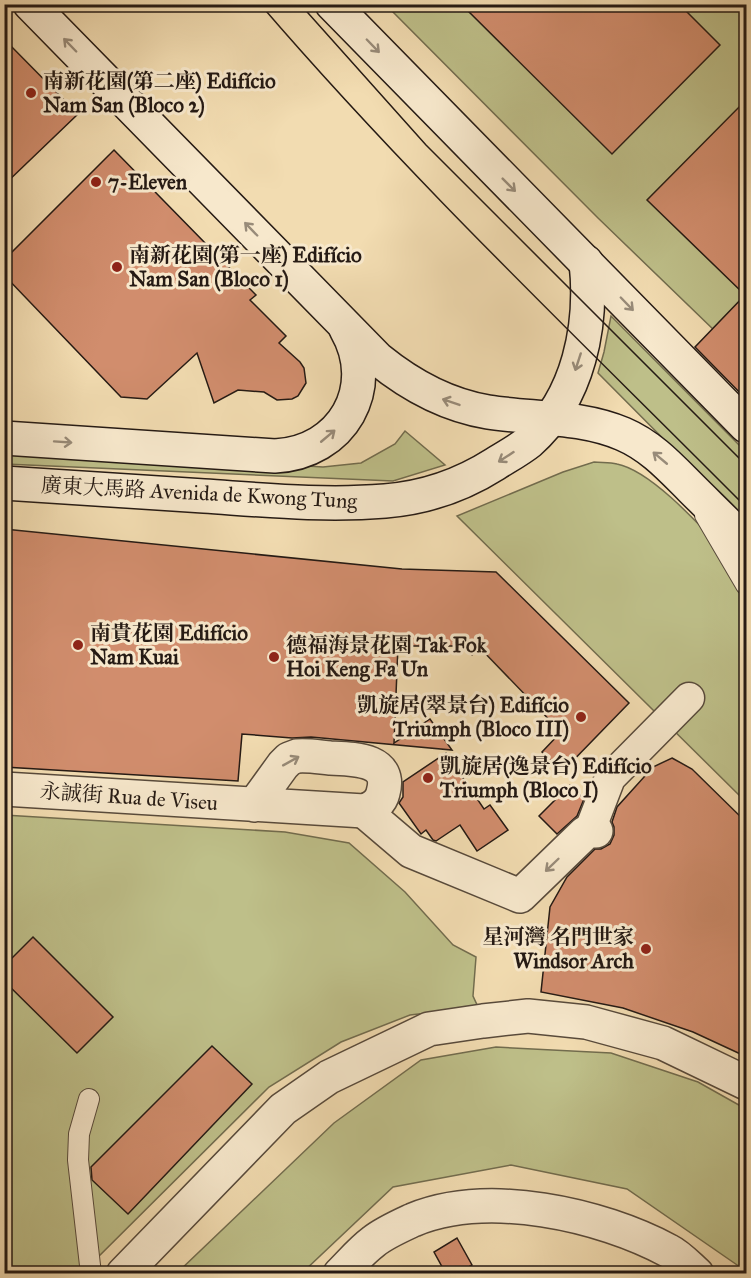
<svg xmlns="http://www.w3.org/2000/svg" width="751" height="1278" viewBox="0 0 751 1278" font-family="'IM FELL Great Primer','Noto Serif SC',serif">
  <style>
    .green { fill: #bebf89; stroke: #726c4e; stroke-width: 1.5 }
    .building { fill: #d18d6d; stroke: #251a14; stroke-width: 1.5 }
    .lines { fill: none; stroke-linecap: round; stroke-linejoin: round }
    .service-casing { stroke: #584a3b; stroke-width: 22 }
    .pedestrian-casing { stroke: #584a3b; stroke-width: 33 }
    .minor-casing { stroke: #584a3b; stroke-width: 36 }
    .tertiary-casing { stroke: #584a3b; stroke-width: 36 }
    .secondary-casing { stroke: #251a14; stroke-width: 36 }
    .service { stroke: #f7e8cc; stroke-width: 20 }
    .pedestrian { stroke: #f7e8cc; stroke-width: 30 }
    .minor { stroke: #f7e8cc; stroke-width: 33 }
    .tertiary { stroke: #f7e8cc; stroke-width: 33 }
    .secondary { stroke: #f7e8cc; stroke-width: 33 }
    .tram { stroke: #251a14; stroke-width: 1.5 }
    .oneway { stroke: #988b79 }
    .poi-dot { fill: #8f2418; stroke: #f7e8cc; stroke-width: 2 }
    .labels { text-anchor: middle; stroke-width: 6; stroke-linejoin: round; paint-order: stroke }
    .poi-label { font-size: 21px; font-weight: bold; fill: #251a14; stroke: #f7e8cc; text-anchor: start }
    .street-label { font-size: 21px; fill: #251a14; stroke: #f7e8cc }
  </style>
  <rect width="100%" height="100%" fill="#f2dcb1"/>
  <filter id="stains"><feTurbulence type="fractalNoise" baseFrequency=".00333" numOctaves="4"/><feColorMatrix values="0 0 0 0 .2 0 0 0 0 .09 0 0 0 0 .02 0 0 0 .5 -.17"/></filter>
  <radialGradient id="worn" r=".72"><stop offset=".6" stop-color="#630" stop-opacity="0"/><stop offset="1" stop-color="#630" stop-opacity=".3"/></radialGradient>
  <!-- green -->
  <g class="green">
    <polygon points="386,5 746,5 746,361 598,218"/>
    <polygon points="611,316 746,452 746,522 598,373 604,352"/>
    <polygon points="405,431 445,465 393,481 5,464 5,447 323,467 361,463 395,444"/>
    <path d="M594 462C601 463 609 462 617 464 657 472 716 544 746 574V802L457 516 563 472Z"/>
    <polygon points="4,815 285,832 349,843 405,892 453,945 476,957 473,996 478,1007 410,1015 341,1042 269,1087 82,1273 5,1273"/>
    <polygon points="496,1047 611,1053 698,1082 746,1109 746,1273 740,1267 627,1189 511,1165 393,1187 302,1273 177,1273 334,1123 421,1060"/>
  </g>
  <!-- building -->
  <g class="building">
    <polygon points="461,4 679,4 720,45 612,154"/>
    <polygon points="4,39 78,114 4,185"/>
    <polygon points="747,99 747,400 695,347 745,295 647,200"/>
    <polygon points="114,150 256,295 250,300 286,336 279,343 300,362 304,368 306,383 298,396 292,399 277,400 264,392 238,390 214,403 197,353 147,399 121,397 4,275 4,260"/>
    <polygon points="4,529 402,569 496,572 629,703 562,772 542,752 561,732 480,648 472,655 462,646 398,646 394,743 430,719 452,750 311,737 292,738 242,734 238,781 4,767"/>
    <polygon points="446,753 484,809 490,805 508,830 477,851 460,825 436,841 433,840 426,830 421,834 399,803 403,797 403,782"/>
    <polygon points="672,758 692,769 747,823 747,1057 693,1032 623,1008 541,992 550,907 567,877 595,849 601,849 610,844 614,835 614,827 612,822 617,807 653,767"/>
    <polygon points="570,785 584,799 577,816 557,834 539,816"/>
    <polygon points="33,937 113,1017 77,1053 4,981 4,966"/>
    <polygon points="212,1046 252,1084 128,1214 92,1180 91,1167"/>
    <polygon points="457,1238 472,1265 457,1274 446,1274 434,1252"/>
  </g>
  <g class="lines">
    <defs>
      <g id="service">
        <polyline points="705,515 746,585"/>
        <polyline points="89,1099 79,1134 78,1160 91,1274"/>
      </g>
      <polyline id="pedestrian" points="590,830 610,778 689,698"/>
      <g id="minor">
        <path d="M4 789 364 811C373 808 381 802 383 793 393 758 352 759 330 758 319 757 308 755 297 756L289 759 283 765 254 805"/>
        <polyline points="364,811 411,851 520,896 585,833 594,829 596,831"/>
        <path d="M340 1274C351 1263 361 1251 373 1242 384 1233 400 1226 413 1220 488 1189 600 1214 669 1251 679 1256 688 1266 697 1274"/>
      </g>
      <polyline id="tertiary" points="123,1274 283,1109 329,1077 429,1029 483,1021 528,1016 586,1022 663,1043 746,1083"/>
      <g id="secondary">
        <path d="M30 4 378 359C410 385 446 405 488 412 533 419 581 416 623 434 651 446 670 467 691 488 709 506 728 524 746 543"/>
        <polyline points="332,4 746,426"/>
        <path d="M4 438 275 456C342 453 380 388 346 329"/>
        <path d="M4 483C71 487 137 492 204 496 264 500 324 506 385 501 424 498 462 485 495 464 506 457 519 450 529 442 579 398 593 325 586 262"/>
      </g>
    </defs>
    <!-- service casing -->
    <use href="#service" class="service-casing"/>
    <!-- pedestrian casing -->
    <use href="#pedestrian" class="pedestrian-casing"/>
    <!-- minor casing -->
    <use href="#minor" class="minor-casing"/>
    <!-- tertiary casing -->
    <use href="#tertiary" class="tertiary-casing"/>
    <!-- secondary casing -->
    <use href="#secondary" class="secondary-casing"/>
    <!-- service -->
    <use href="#service" class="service"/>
    <!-- pedestrian -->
    <use href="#pedestrian" class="pedestrian"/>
    <!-- minor -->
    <use href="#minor" class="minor"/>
    <!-- tertiary -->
    <use href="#tertiary" class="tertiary"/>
    <!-- secondary -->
    <use href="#secondary" class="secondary"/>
    <!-- tram -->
    <g class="tram">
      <path d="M260 4C412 181 582 342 746 507"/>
      <polyline points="300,4 426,145 746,465"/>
    </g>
  </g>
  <!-- one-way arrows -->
  <defs><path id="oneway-shaft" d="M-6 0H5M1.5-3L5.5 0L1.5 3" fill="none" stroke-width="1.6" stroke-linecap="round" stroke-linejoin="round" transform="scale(1.5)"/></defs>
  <g class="oneway">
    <use href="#oneway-shaft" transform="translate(70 45) rotate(-134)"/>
    <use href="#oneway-shaft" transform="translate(373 46) rotate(46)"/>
    <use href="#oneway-shaft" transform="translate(509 185) rotate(45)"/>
    <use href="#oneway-shaft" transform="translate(251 229) rotate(-134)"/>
    <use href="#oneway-shaft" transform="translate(627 304) rotate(46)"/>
    <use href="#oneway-shaft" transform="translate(578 362) rotate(108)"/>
    <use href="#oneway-shaft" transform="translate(451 402) rotate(-161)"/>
    <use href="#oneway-shaft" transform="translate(328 436) rotate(-40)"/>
    <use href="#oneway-shaft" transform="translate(63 442) rotate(4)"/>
    <use href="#oneway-shaft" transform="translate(506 457) rotate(147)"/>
    <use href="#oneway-shaft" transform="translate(660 458) rotate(-140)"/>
    <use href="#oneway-shaft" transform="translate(291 761) rotate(-29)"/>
    <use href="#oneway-shaft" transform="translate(552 865) rotate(136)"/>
  </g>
  <!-- markers -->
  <g class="poi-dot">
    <circle cx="31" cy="93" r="6"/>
    <circle cx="96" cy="182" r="6"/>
    <circle cx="117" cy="267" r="6"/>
    <circle cx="78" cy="645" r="6"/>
    <circle cx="274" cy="657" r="6"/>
    <circle cx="581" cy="717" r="6"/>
    <circle cx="428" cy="778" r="6"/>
    <circle cx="646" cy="949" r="6"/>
  </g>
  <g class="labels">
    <!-- poi labels -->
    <g class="poi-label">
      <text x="43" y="88">南新花園(第二座) Edifício<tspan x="43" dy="24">Nam San (Bloco 2)</tspan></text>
      <text x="108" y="189">7-Eleven</text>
      <text x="129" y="262">南新花園(第一座) Edifício<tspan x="129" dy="24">Nam San (Bloco 1)</tspan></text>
      <text x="90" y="640">南貴花園 Edifício<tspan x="90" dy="24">Nam Kuai</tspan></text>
      <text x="286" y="652">德福海景花園 Tak Fok<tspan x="286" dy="24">Hoi Keng Fa Un</tspan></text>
      <text x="569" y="712" text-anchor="end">凱旋居(翠景台) Edifício<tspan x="569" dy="24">Triumph (Bloco III)</tspan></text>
      <text x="440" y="773">凱旋居(逸景台) Edifício<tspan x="440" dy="24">Triumph (Bloco I)</tspan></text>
      <text x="634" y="944" text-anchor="end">星河灣 名門世家<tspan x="634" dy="24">Windsor Arch</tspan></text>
    </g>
    <!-- street labels -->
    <g class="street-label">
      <text transform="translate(199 493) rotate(3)" y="7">廣東大馬路 Avenida de Kwong Tung</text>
      <text transform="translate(129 797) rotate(4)" y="7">永誠街 Rua de Viseu</text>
    </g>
  </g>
  <!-- margin -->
  <rect width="751" height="1278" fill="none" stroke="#f2dcb1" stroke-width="24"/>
  <rect x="6" y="6" width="739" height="1266" fill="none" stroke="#251a14" stroke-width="3"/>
  <rect x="12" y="12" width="727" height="1254" fill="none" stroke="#251a14" stroke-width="1.5"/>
  <rect width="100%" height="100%" filter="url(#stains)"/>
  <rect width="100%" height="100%" fill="url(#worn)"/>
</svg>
